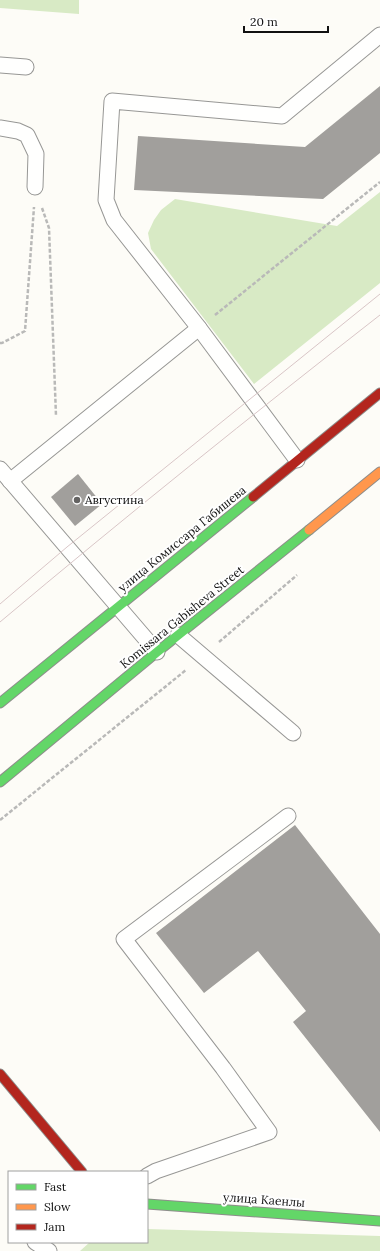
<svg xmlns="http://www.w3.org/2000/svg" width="380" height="1251" viewBox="0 0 380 1251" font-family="Lora,serif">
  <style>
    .forest { fill: #d8eac5 }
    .building { fill: #a19f9c }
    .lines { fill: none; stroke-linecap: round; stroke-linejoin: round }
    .lane-casing { stroke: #979795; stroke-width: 17 }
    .fast-casing { stroke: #8e8d8b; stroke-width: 11 }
    .slow-casing { stroke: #8e8d8b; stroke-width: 11 }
    .jam-casing { stroke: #8e8d8b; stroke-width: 11 }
    .path { stroke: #b9b9b8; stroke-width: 2.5; stroke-dasharray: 4 2; stroke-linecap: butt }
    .lane { stroke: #fffffe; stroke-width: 15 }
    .fast { stroke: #63d668; stroke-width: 9 }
    .slow { stroke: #ff974d; stroke-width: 9 }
    .jam { stroke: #b3261e; stroke-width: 9 }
    .tram { stroke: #d9c6c7; stroke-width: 1 }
    .poi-dot { fill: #646362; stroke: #fff; stroke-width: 1.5 }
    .labels { text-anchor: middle; stroke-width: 4; stroke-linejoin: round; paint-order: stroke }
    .poi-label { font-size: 12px; fill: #111; stroke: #fff; text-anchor: start }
    .street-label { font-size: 12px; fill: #111; stroke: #fff }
  </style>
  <rect width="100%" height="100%" fill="#fdfcf7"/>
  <!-- forest -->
  <g class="forest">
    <polygon points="0,0 79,0 79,14 0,8"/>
    <polygon points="380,192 380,283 254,384 151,249 148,233 154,220 161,210 175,199 337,226"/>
    <polygon points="147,1229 380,1236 380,1251 80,1251 90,1242 147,1242"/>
  </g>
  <!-- building -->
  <g class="building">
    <polygon points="380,86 380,153 323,199 134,190 138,136 305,147"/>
    <polygon points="78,474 102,504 75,526 51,497"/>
    <polygon points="295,825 380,934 380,1132 293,1022 306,1011 258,951 204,993 156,933"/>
  </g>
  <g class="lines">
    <defs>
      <g id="lane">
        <polyline points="0,65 26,67"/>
        <polyline points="0,128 18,131 27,135 36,154 35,187"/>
        <polyline points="297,460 199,328 114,220 106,200 112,101 282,116 380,35"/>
        <polyline points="0,469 157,652"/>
        <polyline points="10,481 199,328"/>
        <polyline points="178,635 293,733"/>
        <polyline points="147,1176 156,1171 269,1132 223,1068 124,939 288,816"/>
        <polyline points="35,1242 49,1251"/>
      </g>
      <g id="fast">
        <polyline points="0,703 253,497"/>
        <polyline points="0,782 157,652 309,530"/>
        <polyline points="147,1204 380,1221"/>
      </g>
      <polyline id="slow" points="309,530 380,472"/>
      <g id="jam">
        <polyline points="253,497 380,393"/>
        <polyline points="0,1074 82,1172"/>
      </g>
    </defs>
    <!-- lane casing -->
    <use href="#lane" class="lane-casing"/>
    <!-- fast casing -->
    <use href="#fast" class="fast-casing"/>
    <!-- slow casing -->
    <use href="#slow" class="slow-casing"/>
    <!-- jam casing -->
    <use href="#jam" class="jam-casing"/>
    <!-- path -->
    <g class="path">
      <polyline points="42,208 49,228 56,416"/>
      <polyline points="215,315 380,182"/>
      <polyline points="0,343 2,343 25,331 34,207"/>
      <polyline points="219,642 297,575"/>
      <polyline points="0,820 186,670"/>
    </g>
    <!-- lane -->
    <use href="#lane" class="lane"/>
    <!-- fast -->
    <use href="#fast" class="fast"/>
    <!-- slow -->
    <use href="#slow" class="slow"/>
    <!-- jam -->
    <use href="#jam" class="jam"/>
    <!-- tram -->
    <g class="tram">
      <polyline points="0,604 67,547 380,294"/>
      <path d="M0 622C125 517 252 415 380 315"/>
    </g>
  </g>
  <!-- markers -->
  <circle class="poi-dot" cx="77" cy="500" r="4"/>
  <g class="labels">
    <!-- poi labels -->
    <g class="poi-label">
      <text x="85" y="504">Августина</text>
    </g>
    <!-- street labels -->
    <g class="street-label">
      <text transform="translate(182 539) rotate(-39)" y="4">улица Комиссара Габишева</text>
      <text transform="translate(182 617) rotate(-39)" y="4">Komissara Gabisheva Street</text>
      <text transform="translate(264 1200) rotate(4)" y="4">улица Каенлы</text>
    </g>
  </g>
  <!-- legend -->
  <rect x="8" y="1171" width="140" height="72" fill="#ffffff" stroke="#a0a0a0"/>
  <rect x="16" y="1184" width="20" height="6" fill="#63d668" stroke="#a0a0a0"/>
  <text x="44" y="1191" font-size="12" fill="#111111">Fast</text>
  <rect x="16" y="1204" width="20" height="6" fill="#ff974d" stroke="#a0a0a0"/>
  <text x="44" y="1211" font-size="12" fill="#111111">Slow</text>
  <rect x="16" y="1224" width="20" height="6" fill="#b3261e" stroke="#a0a0a0"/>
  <text x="44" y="1231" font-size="12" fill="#111111">Jam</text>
  <!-- scale -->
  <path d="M244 26v6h84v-6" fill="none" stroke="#111111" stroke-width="2"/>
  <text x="250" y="26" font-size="12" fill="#111111" stroke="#ffffff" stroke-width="3" paint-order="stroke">20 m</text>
</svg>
